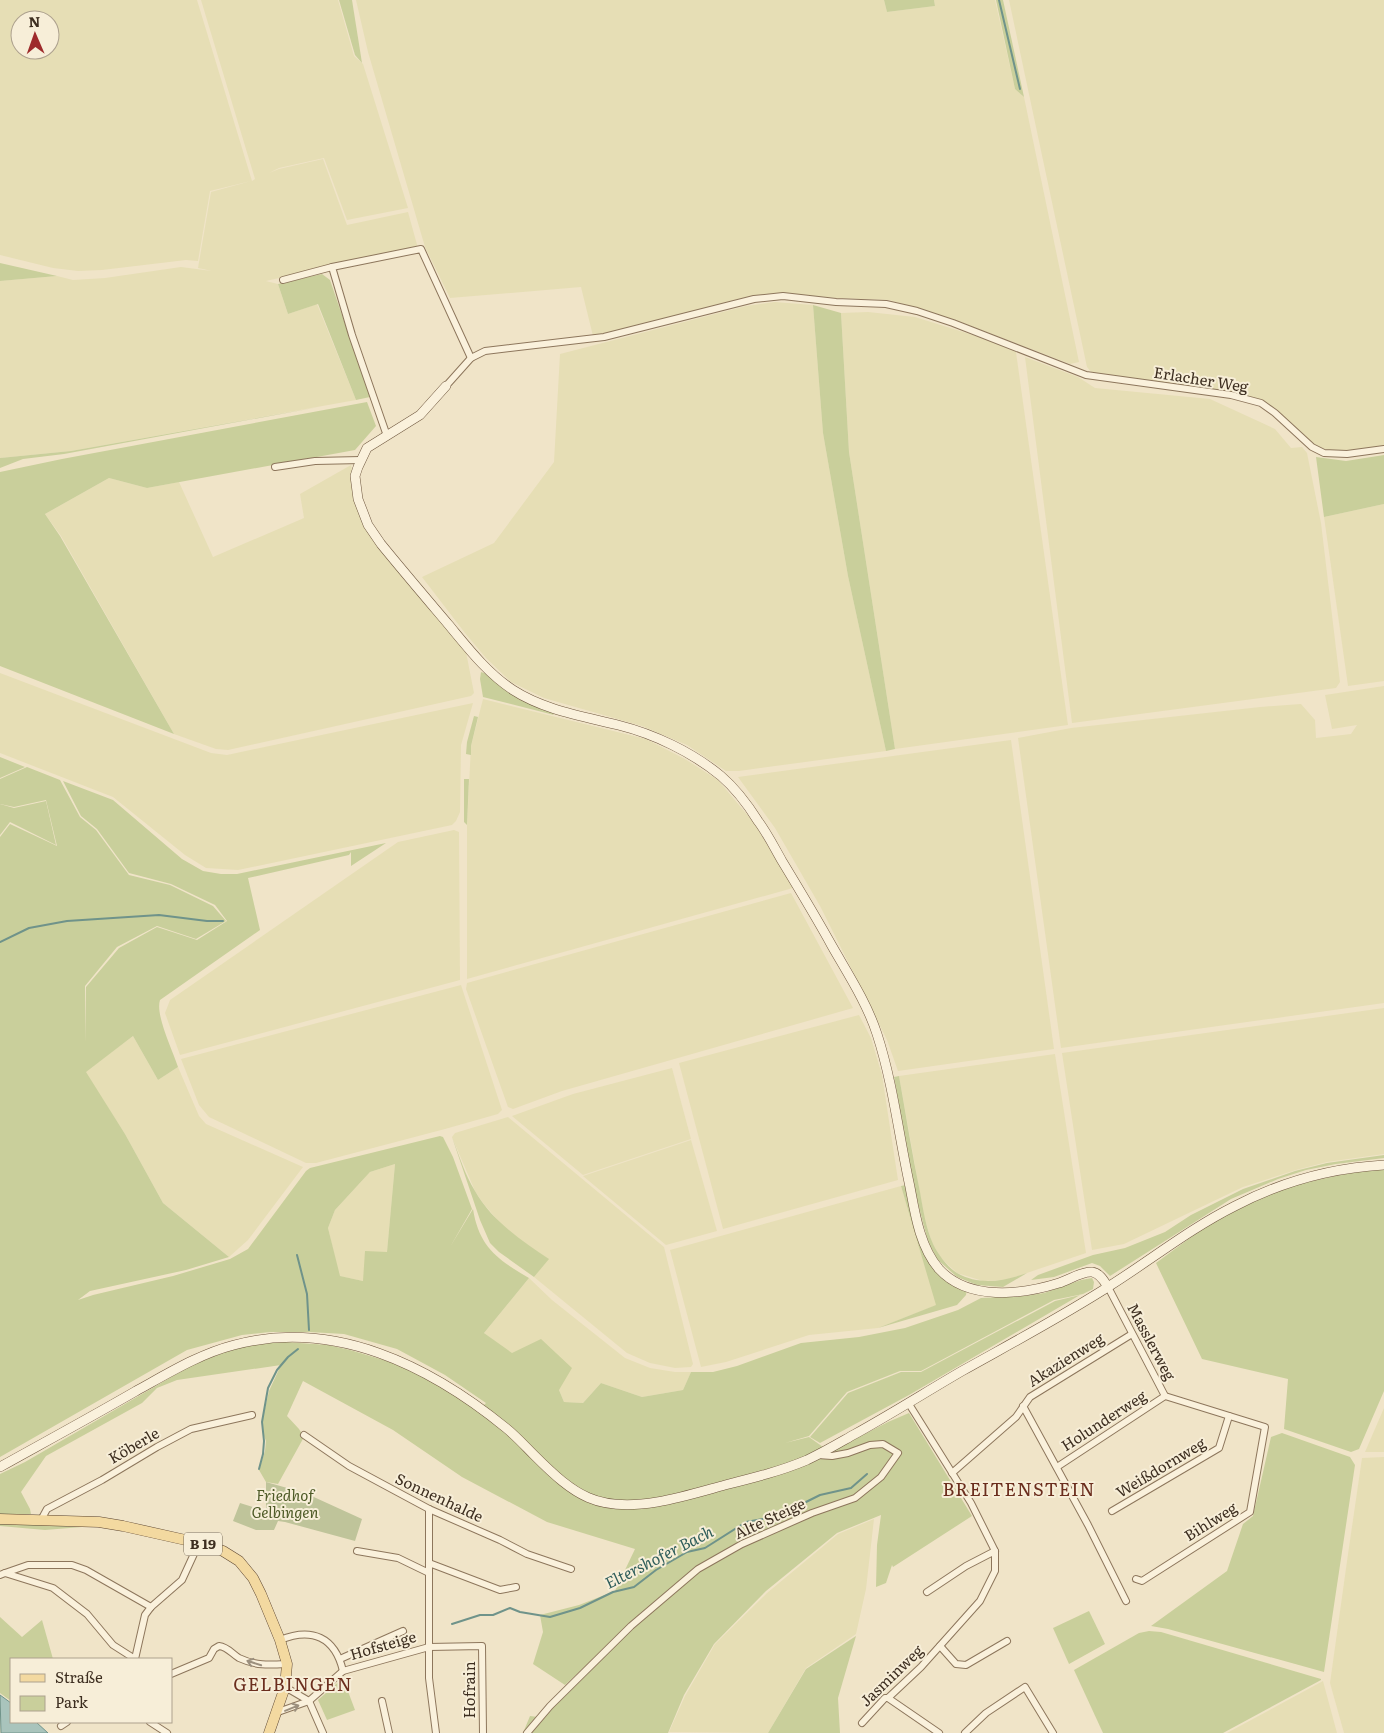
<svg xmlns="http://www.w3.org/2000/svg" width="1384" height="1733" viewBox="0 0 1384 1733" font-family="Literata,serif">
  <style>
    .farmland { fill: #e6deb5; fill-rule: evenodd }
    .green { fill: #c9cf9b; fill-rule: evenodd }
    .cemetery { fill: #bfc49a }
    .water { fill: #a9c4bc; stroke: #6f938a }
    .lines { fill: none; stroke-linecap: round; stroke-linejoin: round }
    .stream { stroke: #6f938a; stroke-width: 2 }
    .street-casing { stroke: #8d765c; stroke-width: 8 }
    .secondary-casing { stroke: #6f573f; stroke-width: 10 }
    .primary-casing { stroke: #5b4430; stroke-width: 11 }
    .street { stroke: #faf1dc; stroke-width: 6 }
    .secondary { stroke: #faf1dc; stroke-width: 9 }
    .primary { stroke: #f3d9a0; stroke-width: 10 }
    .oneway { stroke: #9c907e }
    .labels { text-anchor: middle; stroke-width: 4; stroke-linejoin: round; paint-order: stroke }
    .shield { fill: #f7eed8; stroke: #756857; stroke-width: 1 }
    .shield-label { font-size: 14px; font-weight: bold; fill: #3d2e20 }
    .street-label { font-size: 15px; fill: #3d2e20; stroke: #f7eed8 }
    .park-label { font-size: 15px; font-style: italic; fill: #4d5a26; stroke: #f7eed8 }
    .water-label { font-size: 16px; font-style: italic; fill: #2f5d5a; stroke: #f7eed8 }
    .quarter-label { font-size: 18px; letter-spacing: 1px; fill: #6b2e1e; stroke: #f7eed8 }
  </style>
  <rect width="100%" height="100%" fill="#f0e4c8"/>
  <!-- farmland -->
  <g class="farmland">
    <path d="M0 0H197L252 181 255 179 201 0H338L354 56 363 64 408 208 347 220 324 158 279 168 269 173 279 169 323 159 347 225 408 212 419 252 332 266 266 281 278 284 288 314 317 304 356 400 71 451 0 458V281L57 276 73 280 105 278 181 267 212 271 198 268 211 192 251 181 210 191 198 261 186 260 102 270 78 271 53 268 0 255ZM20 20H50V50H20Z"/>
    <polygon points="356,0 884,0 887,12 935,6 934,0 995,0 1015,89 1024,97 1079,362 1070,364 958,321 889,300 837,298 782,293 750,296 657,321 593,336 581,287 450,298 425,247 368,52"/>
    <polygon points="1009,0 1384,0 1384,447 1343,452 1330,451 1316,446 1303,436 1269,404 1256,398 1231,392 1092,373 1087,367"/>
    <polygon points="775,302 813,305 823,433 848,576 886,751 739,771 726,771 687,745 642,726 544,698 511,682 486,658 465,633 422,577 494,543 554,462 560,354 746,306"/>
    <polygon points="868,312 915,317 989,340 1016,352 1068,725 895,749 849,452 841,313"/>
    <polygon points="1025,357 1078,377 1095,388 1210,399 1275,429 1291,448 1302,447 1307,453 1321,523 1340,682 1336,688 1072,723"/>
    <polygon points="351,465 361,516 466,652 474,693 471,696 228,750 216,749 174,734 61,536 45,514 109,478 147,488 179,482 213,557 304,518 300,494"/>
    <polygon points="1384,504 1384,681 1348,686 1324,517"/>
    <polygon points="0,673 211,753 227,755 473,703 461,745 460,812 456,821 452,825 238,870 206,868 185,855 113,797 0,753"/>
    <polygon points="1384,686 1384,1003 1061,1048 1018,738 1071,728 1260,707 1301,704 1315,720 1316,738 1351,734 1357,725 1332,729 1325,695"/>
    <polygon points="483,699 646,739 685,759 718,780 755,824 793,888 467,979 467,825 471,746"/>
    <polygon points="1011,740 1054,1049 898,1071 887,1040 820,906 775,828 738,777"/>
    <polygon points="454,830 459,832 460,980 180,1055 165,1013 170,1000 398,842"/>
    <polygon points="791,893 853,1008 562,1091 513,1109 508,1107 466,989 467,983"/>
    <polygon points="461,985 502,1110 498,1114 445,1129 316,1163 306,1163 209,1117 199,1105 181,1059"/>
    <polygon points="1384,1008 1384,1154 1327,1162 1296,1170 1243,1187 1124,1244 1092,1250 1062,1053"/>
    <polygon points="859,1015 871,1038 882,1075 898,1180 723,1229 679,1063"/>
    <polygon points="133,1036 158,1080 178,1067 199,1116 206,1124 303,1167 248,1240 229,1257 163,1203 125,1134 85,1072"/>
    <polygon points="1055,1054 1086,1253 1006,1280 983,1281 957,1273 941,1258 932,1243 924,1216 899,1076"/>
    <polygon points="672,1068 691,1139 583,1175 512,1116 573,1094"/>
    <polygon points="508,1117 664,1247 693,1364 691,1367 675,1368 650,1363 627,1353 534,1277 548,1259 506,1230 483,1203 475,1191 452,1137 455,1133"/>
    <polygon points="691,1140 717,1231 666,1245 583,1176"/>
    <polygon points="395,1164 387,1253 363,1281 339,1276 328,1228 335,1210 370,1172"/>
    <polygon points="901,1186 937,1305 878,1328 809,1335 726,1362 701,1367 670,1250"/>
    <polygon points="529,1278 552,1300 625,1358 650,1368 675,1372 691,1372 683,1390 642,1397 601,1383 583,1403 564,1402 559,1390 484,1333"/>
    <polygon points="1384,1408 1384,1452 1365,1452"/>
    <polygon points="1384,1457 1384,1733 1344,1733 1330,1683 1348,1554 1362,1458"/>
    <polygon points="874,1519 866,1589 856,1634 806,1668 768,1733 669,1732 685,1696 715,1644 767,1593 838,1534"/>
    <polygon points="1323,1681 1337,1733 1227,1733"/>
  </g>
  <!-- green -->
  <g class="green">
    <polygon points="339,0 352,0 362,63 355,55"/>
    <polygon points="884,0 934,0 935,6 887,12"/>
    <polygon points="996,0 1003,0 1024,97 1015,89"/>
    <polygon points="0,263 57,276 0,281"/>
    <polygon points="322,274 330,280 370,397 356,400 318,304 288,314 278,284"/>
    <polygon points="813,305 841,313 849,452 895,749 886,751 848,576 823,433"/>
    <polygon points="367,402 376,426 355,450 147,488 109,478 45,514 60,536 174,734 0,666 0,472 62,459"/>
    <polygon points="319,407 64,454 23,459 0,468 0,458 71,451"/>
    <polygon points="1384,455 1384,504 1324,517 1316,457 1346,461"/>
    <polygon points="481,672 487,674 551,711 554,715 483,697 480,679"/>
    <polygon points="474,716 478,717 471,746 471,755 466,754 467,742"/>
    <polygon points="0,757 25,767 0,778"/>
    <path d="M27 767 60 780 80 817 96 830 129 875 170 885 213 906 226 921 196 939 157 926 117 947 85 986 86 1042V987L119 948 157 927 197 940 227 921 215 905 171 884 129 873 97 829 81 816 63 781 113 800 182 859 203 871 221 874H237L386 843 351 866V852L349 855 248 878 260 930 160 1000C155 1015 173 1051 178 1067L158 1080 133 1036 86 1072 125 1134 163 1203 229 1257 186 1270 90 1291 78 1300 93 1295 173 1276 230 1259 248 1249 306 1171 310 1168 440 1136 443 1137 453 1157 472 1209 450 1247 473 1209C479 1247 498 1260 529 1278L484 1333 512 1353 541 1339 572 1368 559 1390 564 1402 583 1403 601 1383 642 1397 683 1390 691 1372H713L737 1366 801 1343 859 1337 905 1328 958 1310 981 1298 1025 1296 1044 1293 1081 1280 1092 1278 1094 1282 1093 1289 1083 1294 1054 1300 921 1371H900L847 1392 809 1436 785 1443 809 1437 830 1452 888 1422 909 1413 972 1516 893 1567 892 1565 886 1583 876 1587 877 1545 881 1515 837 1533 766 1591 714 1644 684 1695 668 1733H523L530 1716 538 1717 609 1648 633 1629 627 1628 565 1685 533 1664 543 1632 540 1615 579 1605 615 1591 635 1549 547 1522 462 1477 393 1430 303 1381 287 1416 299 1429 304 1437 278 1484 266 1482 259 1470 265 1451 266 1441 262 1431 263 1417 269 1391 281 1365 177 1380 157 1388 142 1403 46 1456 21 1492 30 1509 31 1514H0V1474L25 1462 192 1365 233 1349 254 1344 285 1342 328 1345 350 1350 397 1364 437 1383 478 1411 486 1403 445 1375 397 1349 344 1334 309 1332H270L242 1335 187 1350 0 1457V837L10 824 57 846 46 800 14 807 0 804V779ZM395 1164 387 1252 365 1251 363 1281 340 1276 328 1228 335 1210 370 1172Z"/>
    <polygon points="464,779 469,779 467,825 464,822"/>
    <polygon points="46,801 56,845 10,822 0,835 0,804 14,808"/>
    <path d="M899 1076C906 1115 912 1154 920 1192 923 1209 926 1228 933 1244 938 1254 947 1267 957 1273 980 1286 1004 1281 1027 1273L1003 1287 977 1285 957 1277 937 1259 928 1242 914 1188 894 1077Z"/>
    <path d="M452 1137C459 1155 465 1175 475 1191 492 1221 521 1240 549 1259L534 1277 499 1252 490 1243 480 1220Z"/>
    <polygon points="1384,1155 1384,1158 1336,1164 1306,1170 1278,1179 1231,1199 1110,1276 1100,1266 1092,1263 1054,1277 1031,1280 1038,1275 1093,1255 1125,1248 1165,1232 1191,1215 1243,1189 1295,1171 1327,1163"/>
    <path d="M1368 1170H1384V1391L1359 1449 1351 1452 1284 1429 1288 1379 1202 1359 1156 1263C1186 1241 1215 1218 1249 1202 1287 1185 1328 1177 1368 1170Z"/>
    <polygon points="906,1185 924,1250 967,1289 966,1295 957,1305 878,1328 936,1305 901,1186"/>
    <polygon points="1080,1295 909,1395 820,1443 810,1437 848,1393 901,1372 921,1372 1055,1301"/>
    <polygon points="1282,1433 1350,1457 1355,1465 1324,1672 1168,1629 1151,1626 1227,1571 1243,1524 1253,1516 1271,1437"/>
    <polygon points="0,1523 82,1527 45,1530 0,1526"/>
    <polygon points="1089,1611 1105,1644 1069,1664 1053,1628"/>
    <polygon points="0,1617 22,1637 42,1620 53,1659 11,1659 11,1701 0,1693"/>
    <polygon points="1149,1631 1161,1632 1321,1679 1321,1680 1223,1733 1103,1733 1074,1670 1139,1633"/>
    <polygon points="856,1636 838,1698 840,1733 768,1733 806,1669"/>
    <polygon points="343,1678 355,1710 327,1720 318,1700"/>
  </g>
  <!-- cemetery -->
  <polygon class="cemetery" points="266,1482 305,1493 362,1519 355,1541 285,1522 278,1521 274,1530 256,1530 233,1521 240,1503 266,1511"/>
  <!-- water -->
  <polygon class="water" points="0,1695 11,1703 11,1722 36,1722 48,1733 1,1733"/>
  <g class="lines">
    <!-- stream -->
    <g class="stream">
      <polyline points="999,0 1020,89"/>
      <polyline points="0,942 29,928 67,921 159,915 207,921 223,921"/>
      <polyline points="297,1255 307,1294 309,1330"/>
      <polyline points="259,1469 263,1454 264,1441 262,1422 268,1388 277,1370 288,1357 298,1349"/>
      <polyline points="452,1624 480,1615 493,1615 510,1608 520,1612 550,1617 580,1608 613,1592 634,1587 656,1570 687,1552 705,1548 746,1522 768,1518 790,1510 820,1495 851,1488 867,1474"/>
    </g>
    <defs>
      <g id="street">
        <polyline points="283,280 332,267"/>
        <polyline points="446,386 471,358 485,351 604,337 754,299 783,296 836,302 886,304 917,311 953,323 1086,375 1231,395 1261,403 1275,413 1312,447 1324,453 1347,454 1384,449"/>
        <polyline points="387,436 352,335 332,267 421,249 471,358"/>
        <polyline points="275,467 315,461 361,460"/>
        <polyline points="1108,1287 1165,1396 1265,1427 1250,1512 1142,1581 1136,1579"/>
        <polyline points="1023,1406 1088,1525 1126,1601"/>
        <polyline points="304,1435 349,1466 429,1509 500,1540 527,1554 571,1569"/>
        <polyline points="1057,1467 1165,1396"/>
        <polyline points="952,1473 1016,1417 1030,1397 1132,1334"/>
        <polyline points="429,1509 429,1678 436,1733"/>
        <polyline points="1112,1511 1219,1448 1229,1416"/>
        <polyline points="41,1520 47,1509 102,1480 157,1447 191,1429 252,1415"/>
        <polyline points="357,1551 398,1558 429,1573"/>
        <polyline points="429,1563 500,1590 516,1587"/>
        <polyline points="5,1573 28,1565 72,1565 86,1570 151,1607"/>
        <polyline points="0,1575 5,1573 53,1588 87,1614 113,1645 135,1659"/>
        <polyline points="927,1592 966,1566 995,1551"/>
        <path d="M280 1640C312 1627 335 1637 343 1671"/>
        <polyline points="940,1646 956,1664 966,1665 1007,1641"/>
        <polyline points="135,1659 145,1615 151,1607 182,1580 199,1543"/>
        <polyline points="340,1659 403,1631"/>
        <path d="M171 1674 209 1658 214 1649 219 1646C228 1647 232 1654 239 1658 256 1666 269 1665 287 1664"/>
        <polyline points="285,1687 309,1701 323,1733"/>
        <polyline points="888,1698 939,1733"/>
        <polyline points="382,1701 389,1733"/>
        <polyline points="275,1713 309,1701 343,1671 429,1647 482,1646 483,1733"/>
        <polyline points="150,1722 167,1733"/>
        <polyline points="862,1723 885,1698 888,1698 921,1667 980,1601 995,1571 995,1551 971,1503 909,1404"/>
        <polyline points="61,1726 67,1722"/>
        <polyline points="527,1733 550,1706 631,1626 698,1569 742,1544 812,1513 855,1498 881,1477 898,1453 883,1444 870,1445 848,1453 832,1456 818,1455"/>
        <polyline points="965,1733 986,1713 1025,1687 1053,1733"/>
      </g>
      <g id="secondary">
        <path d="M446 386 420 415 367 448 358 467 355 476 358 499 368 525 381 544C403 571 426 598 448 624 468 648 487 673 513 690 544 710 582 716 618 725 654 734 692 752 721 776 735 788 748 805 758 821 767 833 774 847 782 861 799 889 816 917 832 946 848 974 867 1003 877 1034 893 1083 899 1137 910 1187 915 1214 920 1247 939 1269 968 1301 1021 1295 1059 1283 1069 1280 1082 1271 1092 1272 1100 1273 1104 1281 1108 1287"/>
        <path d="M0 1467C45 1442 91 1417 136 1391 167 1374 199 1354 234 1345 334 1318 430 1366 506 1428 516 1436 525 1446 534 1455 575 1496 597 1512 657 1502 680 1498 703 1491 725 1485 753 1478 781 1471 807 1460 824 1452 839 1443 855 1434 891 1414 926 1392 962 1371 1012 1343 1063 1316 1111 1285 1152 1259 1191 1228 1235 1206 1281 1182 1332 1168 1384 1165"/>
      </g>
      <polyline id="primary" points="0,1519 99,1522 123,1526 199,1543 223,1551 239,1561 253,1578 261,1594 280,1640 287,1664 285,1687 269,1733"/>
    </defs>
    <!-- street casing -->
    <use href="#street" class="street-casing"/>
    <!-- secondary casing -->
    <use href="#secondary" class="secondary-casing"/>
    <!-- primary casing -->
    <use href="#primary" class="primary-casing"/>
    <!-- street -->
    <use href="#street" class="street"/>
    <!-- secondary -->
    <use href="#secondary" class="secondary"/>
    <!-- primary -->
    <use href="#primary" class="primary"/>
  </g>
  <!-- one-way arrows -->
  <defs><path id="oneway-shaft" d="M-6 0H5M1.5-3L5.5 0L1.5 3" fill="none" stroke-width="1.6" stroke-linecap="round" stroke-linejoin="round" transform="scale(1.25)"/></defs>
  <g class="oneway">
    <use href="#oneway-shaft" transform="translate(254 1663) rotate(-162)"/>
    <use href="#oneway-shaft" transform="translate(292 1708) rotate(-22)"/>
  </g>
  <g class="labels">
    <!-- shield labels -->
    <rect class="shield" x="184" y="1532.5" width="38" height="23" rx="4"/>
    <g class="shield-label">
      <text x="203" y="1549">B 19</text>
    </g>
    <!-- street labels -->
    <g class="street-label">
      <text transform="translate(1201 380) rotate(9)" y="5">Erlacher Weg</text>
      <text transform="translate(1151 1342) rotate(62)" y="5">Masslerweg</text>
      <text transform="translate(1066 1360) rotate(-32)" y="5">Akazienweg</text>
      <text transform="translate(1104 1421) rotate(-33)" y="5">Holunderweg</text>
      <text transform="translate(134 1446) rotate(-30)" y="5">Köberle</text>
      <text transform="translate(1161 1468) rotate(-31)" y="5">Weißdornweg</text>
      <text transform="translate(439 1498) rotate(25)" y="5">Sonnenhalde</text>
      <text transform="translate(770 1519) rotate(-25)" y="5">Alte Steige</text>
      <text transform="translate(1211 1522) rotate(-32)" y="5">Bihlweg</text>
      <text transform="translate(383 1646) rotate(-16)" y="5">Hofsteige</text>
      <text transform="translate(892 1676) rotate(-44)" y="5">Jasminweg</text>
      <text transform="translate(470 1690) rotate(-90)" y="5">Hofrain</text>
    </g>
    <!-- park labels -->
    <g class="park-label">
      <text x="285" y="1501">Friedhof<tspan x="285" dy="17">Gelbingen</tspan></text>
    </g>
    <!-- water labels -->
    <g class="water-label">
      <text transform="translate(659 1557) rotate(-27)" y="6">Eltershofer Bach</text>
    </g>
    <!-- quarter labels -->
    <g class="quarter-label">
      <text x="1019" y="1496">BREITENSTEIN</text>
      <text x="293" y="1691">GELBINGEN</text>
    </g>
  </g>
  <!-- legend -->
  <rect x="10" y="1658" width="162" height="65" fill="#f7eed8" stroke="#ada18e"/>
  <rect x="20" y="1674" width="25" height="8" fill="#f3d9a0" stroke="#ada18e"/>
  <text x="55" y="1683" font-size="15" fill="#3d2e20">Straße</text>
  <rect x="20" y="1696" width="25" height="15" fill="#c9cf9b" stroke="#ada18e"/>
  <text x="55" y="1708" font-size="15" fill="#3d2e20">Park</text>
  <!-- north arrow -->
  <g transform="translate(35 35) rotate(358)"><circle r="24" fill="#f7eed8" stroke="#ada18e"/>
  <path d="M0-4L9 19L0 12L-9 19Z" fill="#9e2a2b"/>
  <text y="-8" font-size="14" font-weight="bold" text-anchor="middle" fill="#3d2e20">N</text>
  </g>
</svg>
